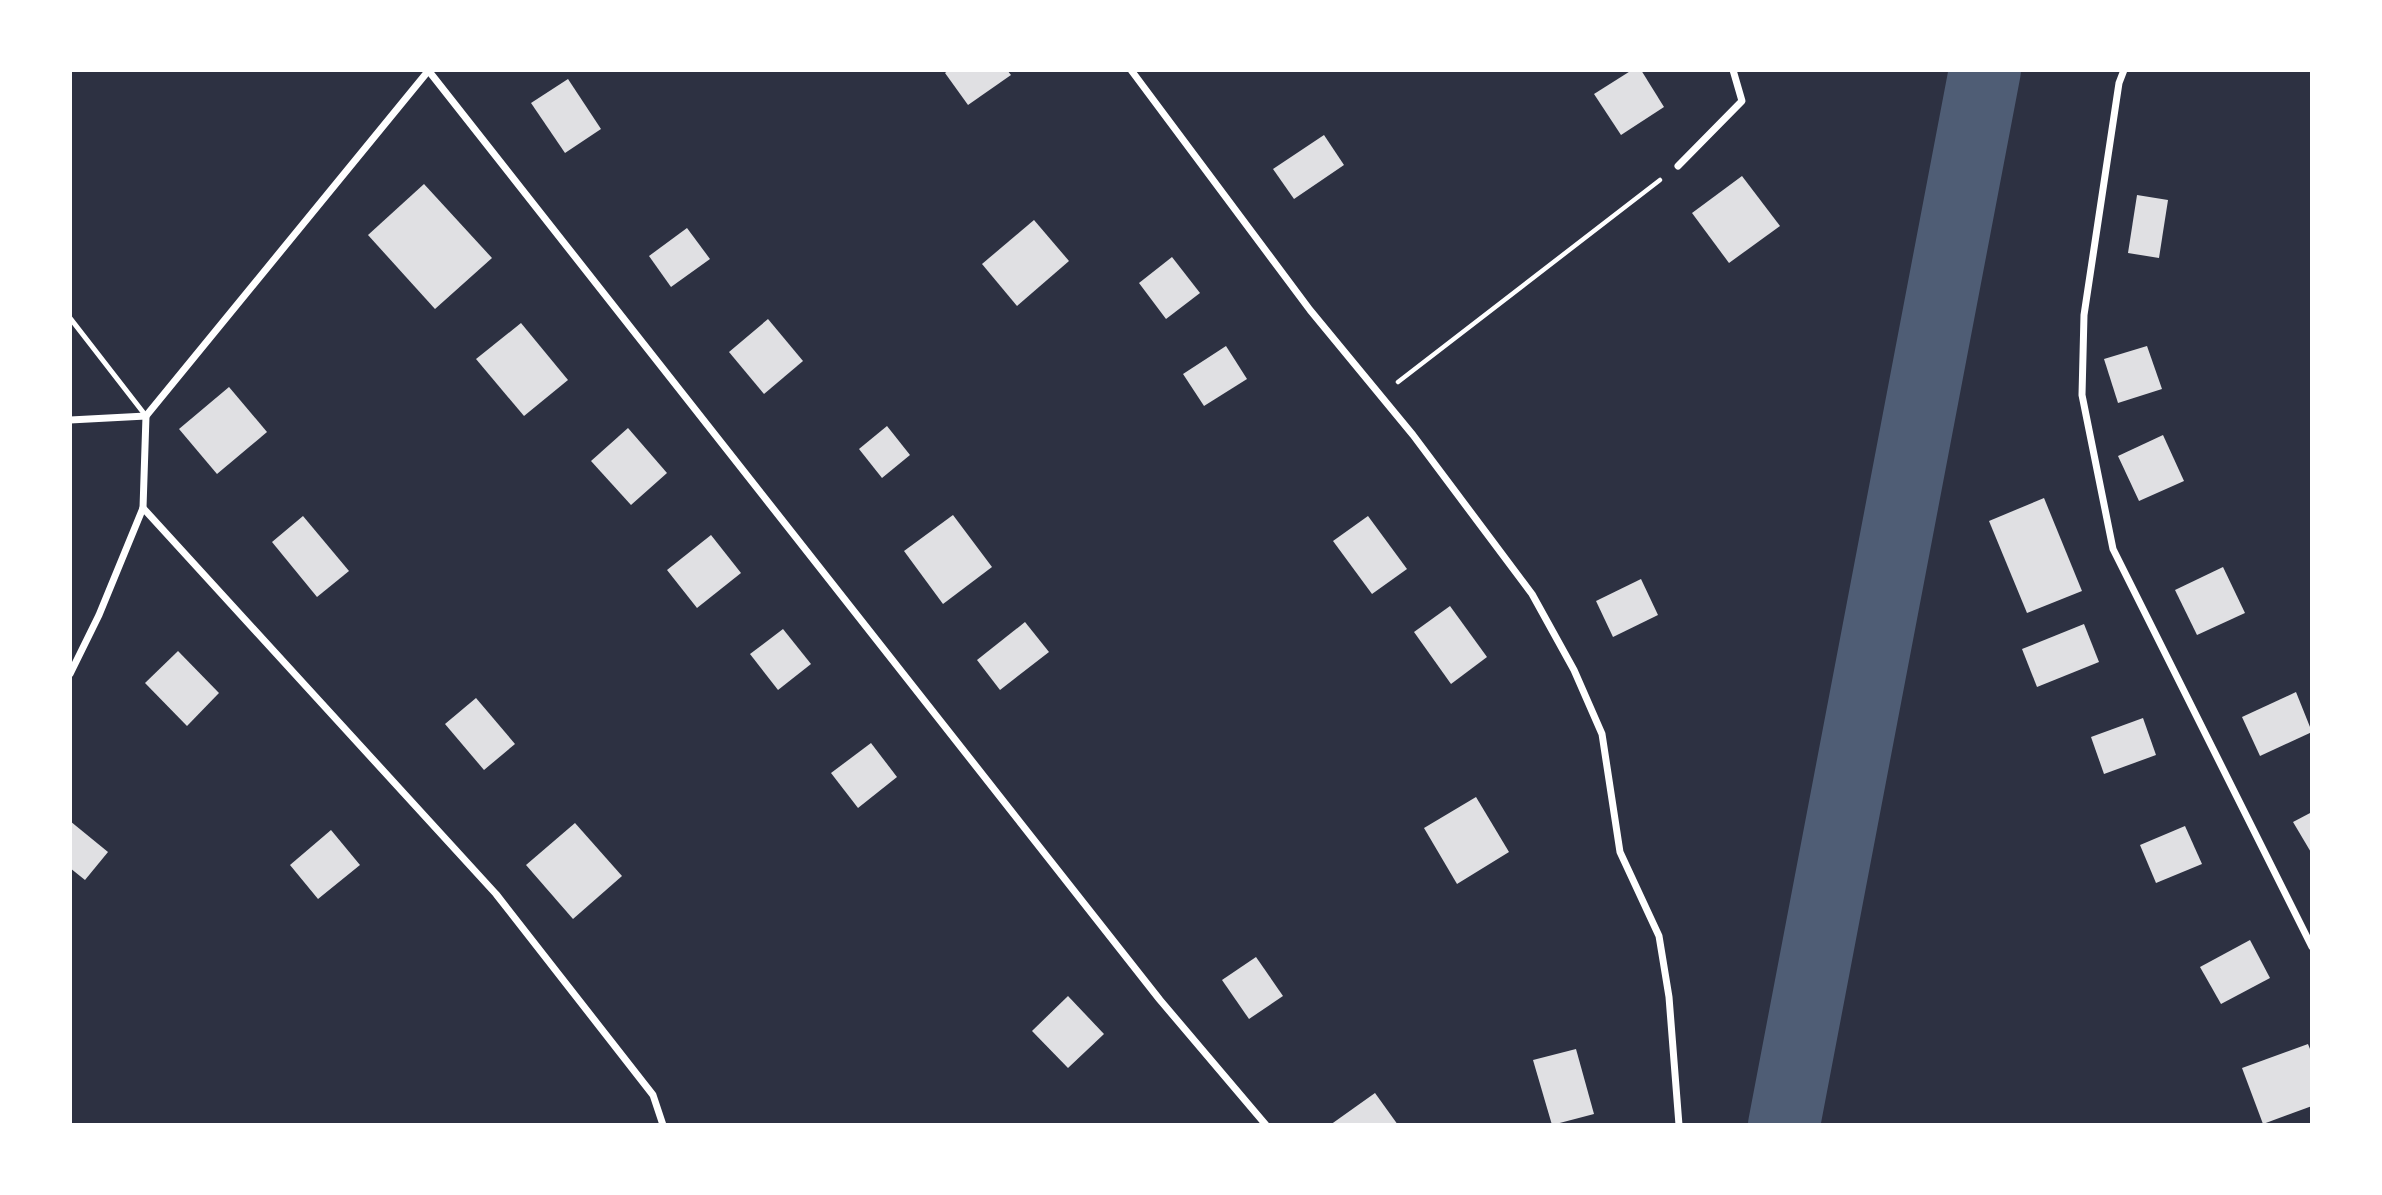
<svg xmlns="http://www.w3.org/2000/svg" width="2382" height="1195" viewBox="0 0 2382 1195" font-family="'Fira Sans',sans-serif">
  <style>
    .lines { fill: none; stroke-linecap: round; stroke-linejoin: round }
    .river { stroke: #4f5d75; stroke-width: 72 }
    .building { fill: #e0e0e3 }
    .path { stroke: #fff; stroke-width: 4.5 }
    .service { stroke: #fff; stroke-width: 5 }
    .minor { stroke: #fff; stroke-width: 7 }
  </style>
  <rect width="100%" height="100%" fill="#2d3142"/>
  <g class="lines">
    <!-- river -->
    <polyline class="river" points="1784,1125 1985,70"/>
  </g>
  <!-- building -->
  <g class="building">
    <polygon points="949,70 1007,70 1011,75 968,105 945,73"/>
    <polygon points="1632,70 1641,70 1664,107 1621,135 1594,94"/>
    <polygon points="568,79 601,129 565,153 531,103"/>
    <polygon points="1324,135 1344,165 1294,199 1273,169"/>
    <polygon points="1742,176 1780,226 1729,263 1692,213"/>
    <polygon points="424,184 492,258 435,309 368,235"/>
    <polygon points="2137,195 2168,200 2159,258 2128,253"/>
    <polygon points="1034,220 1069,261 1017,306 982,264"/>
    <polygon points="687,228 710,259 671,287 649,256"/>
    <polygon points="1172,257 1200,293 1166,319 1139,283"/>
    <polygon points="768,319 803,361 764,394 729,352"/>
    <polygon points="521,323 568,380 524,416 476,359"/>
    <polygon points="1226,346 1247,379 1204,406 1183,374"/>
    <polygon points="2147,346 2162,389 2118,403 2104,359"/>
    <polygon points="229,387 267,432 217,474 179,429"/>
    <polygon points="887,426 910,455 882,478 859,449"/>
    <polygon points="628,428 667,473 631,505 591,461"/>
    <polygon points="2163,435 2184,481 2139,501 2118,456"/>
    <polygon points="2044,498 2082,591 2027,613 1989,521"/>
    <polygon points="953,515 992,567 943,604 904,551"/>
    <polygon points="303,516 349,571 317,597 272,542"/>
    <polygon points="1368,516 1407,569 1372,594 1333,541"/>
    <polygon points="711,535 741,573 697,608 667,570"/>
    <polygon points="2223,567 2245,613 2197,635 2175,590"/>
    <polygon points="1641,579 1658,615 1613,637 1596,601"/>
    <polygon points="1450,606 1487,657 1451,684 1414,632"/>
    <polygon points="1025,622 1049,652 1000,690 977,660"/>
    <polygon points="2084,624 2099,662 2037,687 2022,649"/>
    <polygon points="783,629 811,664 778,690 750,654"/>
    <polygon points="178,651 219,693 187,726 145,683"/>
    <polygon points="2296,692 2312,732 2260,756 2242,717"/>
    <polygon points="476,698 515,744 484,770 445,724"/>
    <polygon points="2143,718 2156,755 2104,774 2091,737"/>
    <polygon points="871,743 897,777 858,808 831,773"/>
    <polygon points="1476,797 1509,852 1457,884 1424,828"/>
    <polygon points="2312,812 2312,854 2293,822"/>
    <polygon points="70,821 108,852 85,880 70,868"/>
    <polygon points="575,823 622,876 573,919 526,865"/>
    <polygon points="2185,826 2202,864 2156,883 2140,845"/>
    <polygon points="331,830 360,865 318,899 290,865"/>
    <polygon points="2250,940 2270,978 2221,1004 2200,967"/>
    <polygon points="1256,957 1283,996 1249,1019 1222,980"/>
    <polygon points="1068,996 1104,1034 1068,1068 1032,1031"/>
    <polygon points="2308,1044 2312,1054 2312,1106 2263,1124 2242,1068"/>
    <polygon points="1576,1049 1594,1114 1552,1125 1533,1060"/>
    <polygon points="1375,1093 1398,1125 1330,1125"/>
  </g>
  <g class="lines">
    <!-- path -->
    <polyline class="path" points="1398,382 1660,180"/>
    <!-- service -->
    <polyline class="service" points="70,318 146,416"/>
    <!-- minor -->
    <g class="minor">
      <polyline points="428,70 1160,1000 1266,1125"/>
      <polyline points="1131,70 1310,310 1413,435 1532,594 1574,670 1602,734 1620,852 1659,936 1669,997 1679,1125"/>
      <polyline points="2124,70 2119,83 2084,315 2082,395 2113,549 2312,947"/>
      <polyline points="1678,166 1742,101 1733,70"/>
      <polyline points="70,420 146,416 429,70"/>
      <polyline points="143,508 496,894 653,1095 663,1125"/>
      <polyline points="70,674 99,615 143,508 146,416"/>
    </g>
  </g>
  <!-- border -->
  <rect width="2382" height="1195" fill="none" stroke="#ffffff" stroke-width="144"/>
</svg>
